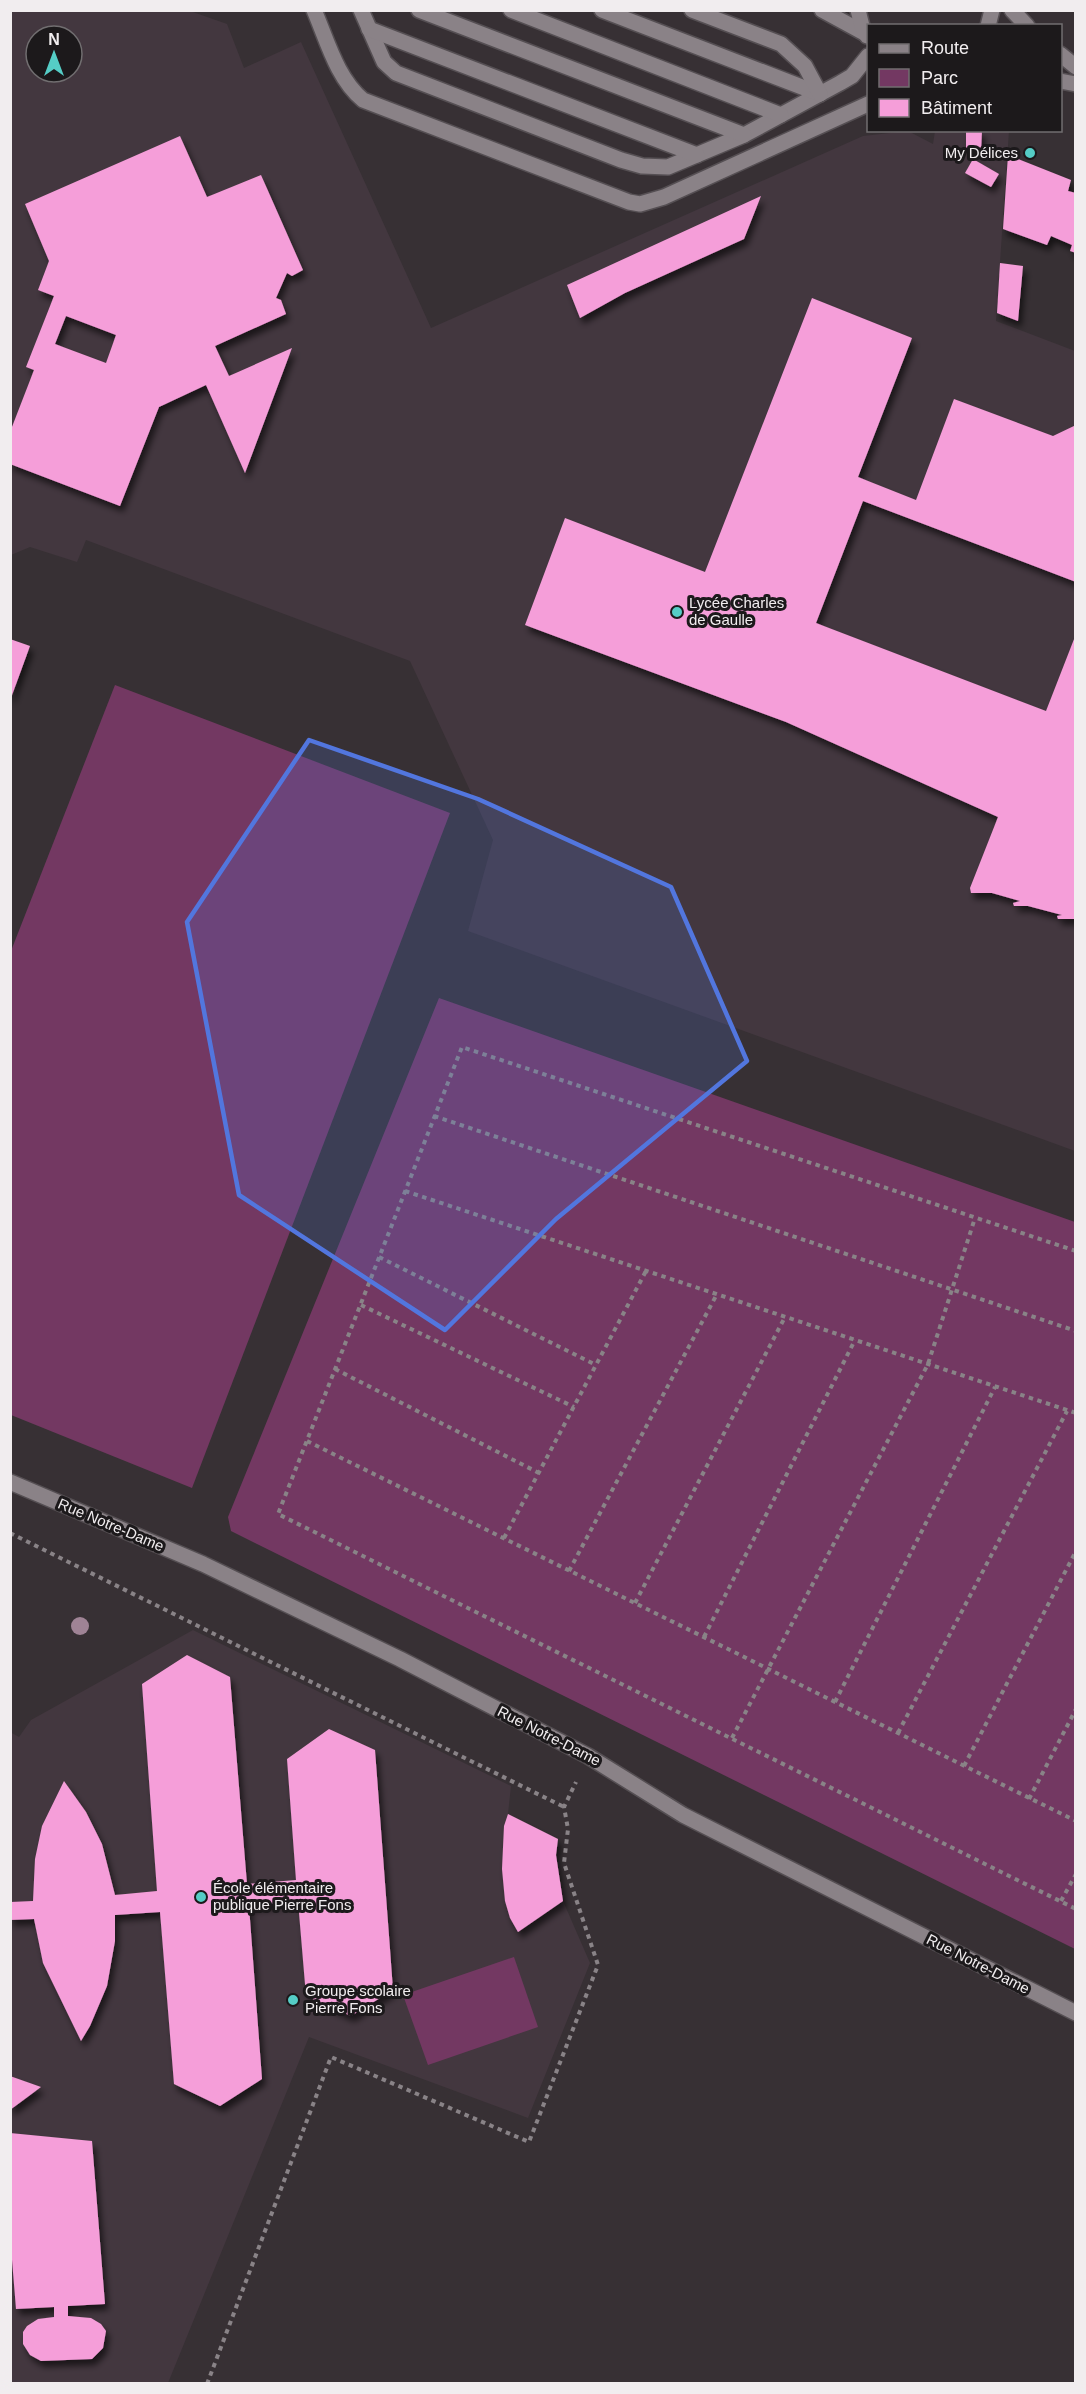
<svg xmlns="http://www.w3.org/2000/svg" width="1086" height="2394" viewBox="0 0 1086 2394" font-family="Helvetica,sans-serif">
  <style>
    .built { fill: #43373f; fill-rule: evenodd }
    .green { fill: #733862 }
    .building { fill: #f59ed9; fill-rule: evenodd; filter: url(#shadow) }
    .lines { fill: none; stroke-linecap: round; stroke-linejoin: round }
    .minor-casing { stroke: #554f53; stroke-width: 18 }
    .path { stroke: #898387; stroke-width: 4; stroke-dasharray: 4.5 4.5; stroke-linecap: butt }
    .minor { stroke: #8a8287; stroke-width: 15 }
    .tree { fill: #9f8395 }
    .marked { fill: #5276de; fill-opacity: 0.2; stroke: #5276de; stroke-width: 4.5; stroke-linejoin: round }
    .poi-dot { fill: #55cdc6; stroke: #1c191b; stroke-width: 2 }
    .labels { text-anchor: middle; stroke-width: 6; stroke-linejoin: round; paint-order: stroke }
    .poi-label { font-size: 15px; fill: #f1edef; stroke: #1c191b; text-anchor: start }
    .street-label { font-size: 15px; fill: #f1edef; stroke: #1c191b }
  </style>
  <defs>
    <filter id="shadow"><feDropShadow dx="3.5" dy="6" stdDeviation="3" flood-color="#0009"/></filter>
  </defs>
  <rect width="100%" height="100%" fill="#373034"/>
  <!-- built -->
  <g class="built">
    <path d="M10 11H190L227 24 244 68 301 42 431 328 863 136 908 131 933 144 935 131H1009L996 321 1075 351V1151L468 931 493 840 410 661 86 540 77 562 30 547 11 555ZM36 36H72V72H36Z"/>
    <polygon points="193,1630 511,1786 508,1814 558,1839 556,1856 563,1901 590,1963 528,2118 309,2037 168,2383 11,2383 10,1732 19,1737 31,1720"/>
  </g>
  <!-- green -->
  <g class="green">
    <polygon points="115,685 450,813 192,1488 11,1415 11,951"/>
    <polygon points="439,998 1075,1222 1075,1949 231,1531 228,1517"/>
    <polygon points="514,1957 538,2027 428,2065 403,1995"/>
  </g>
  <!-- building -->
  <g class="building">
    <polygon points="966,131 982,131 981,152 966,152"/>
    <path d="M180 136 207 197 261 175 303 270 292 276 287 273 276 298 281 300 286 314 215 346 229 376 292 348 245 473 206 385 159 407 120 506 10 464V432L34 370 26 367 54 296 38 290 49 261 25 204ZM66 316 116 335 106 363 55 344Z"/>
    <polygon points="1008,155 1071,180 1068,191 1076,193 1076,253 1070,251 1072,245 1051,236 1047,245 1003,229"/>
    <polygon points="973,159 999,174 991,187 965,173"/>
    <polygon points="761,196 744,239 625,293 580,318 567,285"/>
    <polygon points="1000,263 1023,266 1018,321 997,313"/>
    <polygon points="812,298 912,338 858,477 916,500 954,399 1053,436 1076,425 1076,582 863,501 816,623 1046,711 1076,634 1076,919 1058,919 1057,916 1062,915 1028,906 1014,906 1013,903 1020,901 992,893 971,893 970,888 998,817 786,722 525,625 565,518 705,572"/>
    <polygon points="10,639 30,646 11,698 10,698"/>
    <polygon points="187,1655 230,1677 247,1884 296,1880 287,1759 329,1729 375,1750 390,1949 393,1990 351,2016 306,1996 298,1901 249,1906 262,2079 220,2106 174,2084 160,1912 115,1915 115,1941 107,1986 90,2026 81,2041 43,1963 34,1919 10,1920 10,1902 33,1901 35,1859 42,1826 64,1781 86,1812 102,1844 115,1895 157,1891 142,1684"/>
    <polygon points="508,1814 558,1839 556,1855 563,1901 518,1932 510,1918 505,1901 502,1869 504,1826"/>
    <polygon points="10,2076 41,2087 10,2110"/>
    <polygon points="10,2133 92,2141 105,2304 68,2306 68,2316 91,2318 101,2324 106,2331 103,2348 92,2359 41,2361 30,2355 23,2344 23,2332 27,2326 38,2319 54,2317 54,2307 16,2309 10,2235"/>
  </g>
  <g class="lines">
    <defs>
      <g id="minor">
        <path d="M314 10C327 40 337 79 363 100L629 202 640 204 664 197 868 104"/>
        <polyline points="361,10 384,62 396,73 621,160 642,166 668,167 744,135 840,83 852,76 868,56"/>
        <polyline points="419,10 744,135"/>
        <polyline points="511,10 781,115"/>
        <polyline points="602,10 820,94"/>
        <polyline points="692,10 781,44 805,66 820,94"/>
        <polyline points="822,10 866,34"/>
        <polyline points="858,10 862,26 867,36"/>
        <polyline points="1012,10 1027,26"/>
        <polyline points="988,26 992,10"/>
        <polyline points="369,29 697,155"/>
        <polyline points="1060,54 1076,67"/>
        <polyline points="1060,81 1076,84"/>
        <polyline points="10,1482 203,1564 400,1659 588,1756 683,1815 1076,2013"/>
      </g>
    </defs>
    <!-- minor casing -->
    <use href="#minor" class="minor-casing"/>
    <!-- path -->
    <g class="path">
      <polyline points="434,1116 1076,1331"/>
      <polyline points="405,1191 1076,1413"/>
      <polyline points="1076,1251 462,1047 278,1514 1076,1909"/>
      <polyline points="379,1257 596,1365"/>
      <polyline points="361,1305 574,1407"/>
      <polyline points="335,1369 539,1473"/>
      <polyline points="307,1441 1076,1821"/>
      <polyline points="10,1533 564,1807"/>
      <polyline points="504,1538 646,1271"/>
      <polyline points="569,1571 717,1294"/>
      <polyline points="635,1603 785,1317"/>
      <polyline points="704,1637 855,1340"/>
      <polyline points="835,1702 995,1387"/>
      <polyline points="898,1733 1067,1411"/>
      <polyline points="732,1738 928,1364 975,1218"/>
      <polyline points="964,1766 1076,1551"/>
      <polyline points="1029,1799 1076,1709"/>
      <polyline points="1061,1901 1076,1874"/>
      <polyline points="207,2384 331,2057 529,2142 598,1965 564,1863 568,1829 564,1807 576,1782"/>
    </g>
    <!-- minor -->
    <use href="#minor" class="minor"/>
  </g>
  <!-- trees -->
  <circle class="tree" cx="80" cy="1626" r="9"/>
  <!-- marked area -->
  <path class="marked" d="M309 740 478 799 671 887 747 1061 556 1219 445 1330 239 1195 187 922Z"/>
  <!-- markers -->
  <g class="poi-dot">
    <circle cx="1030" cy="153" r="6"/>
    <circle cx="677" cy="612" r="6"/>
    <circle cx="201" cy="1897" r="6"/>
    <circle cx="293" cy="2000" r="6"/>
  </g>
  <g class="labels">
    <!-- poi labels -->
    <g class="poi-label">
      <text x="1018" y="158" text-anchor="end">My Délices</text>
      <text x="689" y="608">Lycée Charles<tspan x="689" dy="17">de Gaulle</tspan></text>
      <text x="213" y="1893">École élémentaire<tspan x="213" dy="17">publique Pierre Fons</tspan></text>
      <text x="305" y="1996">Groupe scolaire<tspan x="305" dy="17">Pierre Fons</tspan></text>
    </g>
    <!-- street labels -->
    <g class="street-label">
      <text transform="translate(111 1525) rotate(23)" y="5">Rue Notre-Dame</text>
      <text transform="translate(549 1736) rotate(27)" y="5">Rue Notre-Dame</text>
      <text transform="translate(978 1964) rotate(27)" y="5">Rue Notre-Dame</text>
    </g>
  </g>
  <!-- border -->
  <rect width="1086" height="2394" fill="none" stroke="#f1edef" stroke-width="24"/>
  <!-- legend -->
  <rect x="867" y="24" width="195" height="108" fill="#1c191b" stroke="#716e70" stroke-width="1.5"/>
  <rect x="879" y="44" width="30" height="9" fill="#8a8287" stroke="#716e70" stroke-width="1.5"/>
  <text x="921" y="54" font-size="18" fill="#f1edef">Route</text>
  <rect x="879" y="69" width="30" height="18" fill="#733862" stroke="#716e70" stroke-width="1.5"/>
  <text x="921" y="84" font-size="18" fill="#f1edef">Parc</text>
  <rect x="879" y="99" width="30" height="18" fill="#f59ed9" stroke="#716e70" stroke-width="1.5"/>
  <text x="921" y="114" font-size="18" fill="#f1edef">Bâtiment</text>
  <!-- north arrow -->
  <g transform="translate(54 54)"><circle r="28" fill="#1c191b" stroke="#716e70" stroke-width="1.5"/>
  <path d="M0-4.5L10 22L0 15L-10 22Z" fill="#55cdc6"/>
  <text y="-9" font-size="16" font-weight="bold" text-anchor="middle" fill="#f1edef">N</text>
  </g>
</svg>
